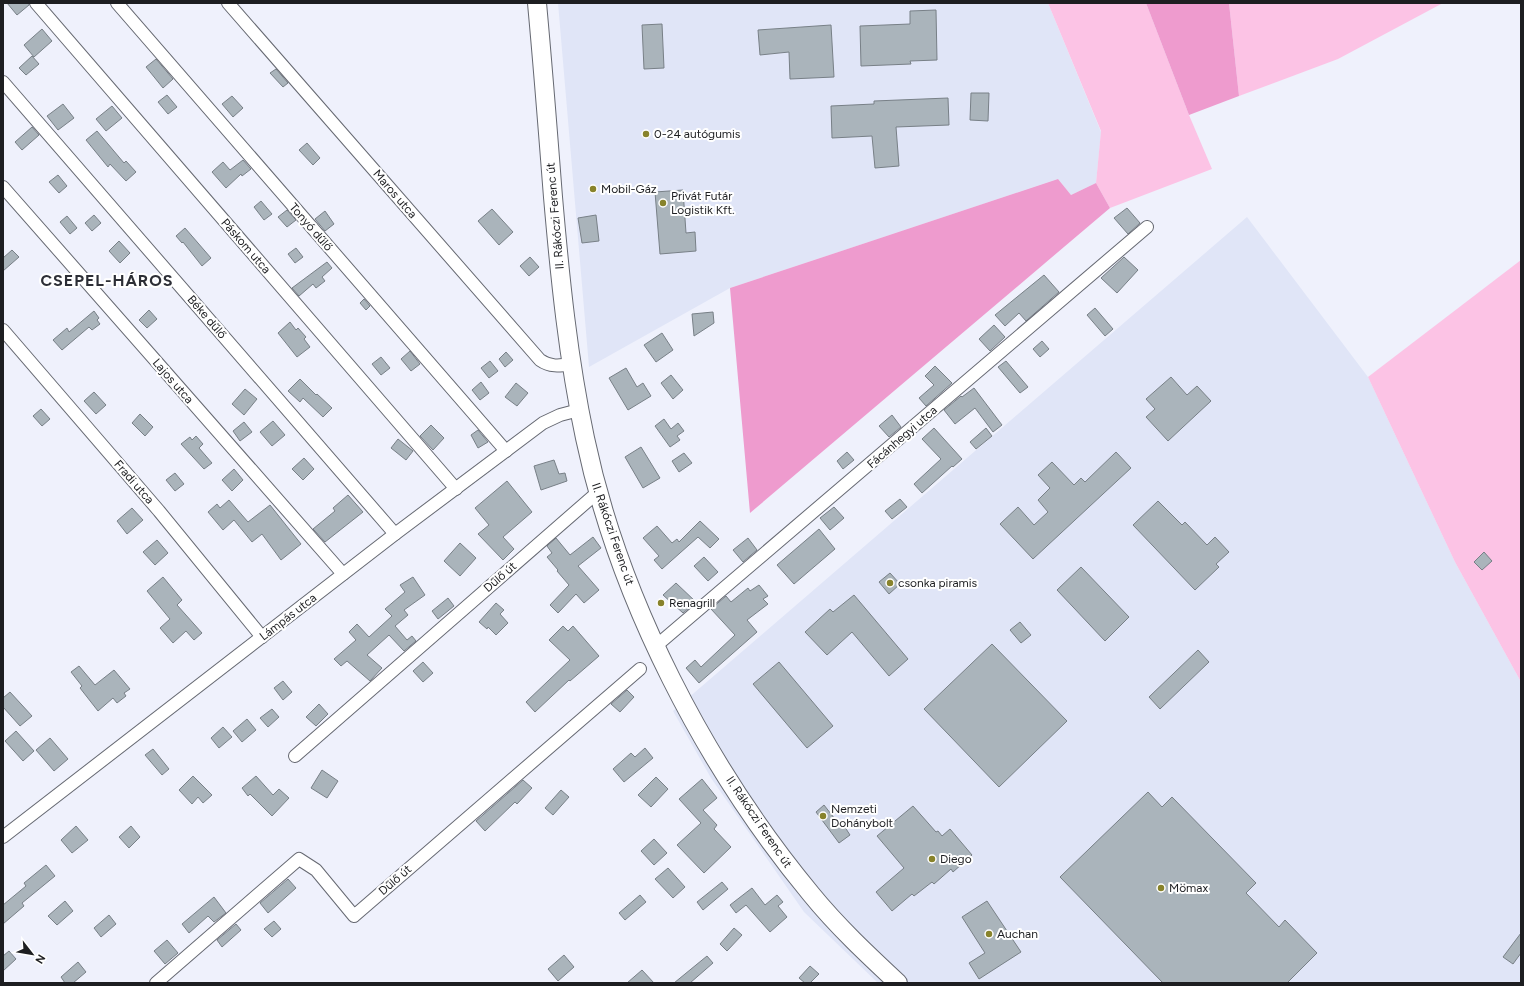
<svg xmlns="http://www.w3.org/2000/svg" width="1524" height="986" viewBox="0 0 1524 986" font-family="Figtree,sans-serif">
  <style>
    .built { fill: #e0e5f7 }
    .green { fill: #fcc3e5 }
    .forest { fill: #ee9bce }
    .building { fill: #aab4bb; stroke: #788087 }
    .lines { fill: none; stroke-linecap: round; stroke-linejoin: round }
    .street-casing { stroke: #666972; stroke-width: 14 }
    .secondary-casing { stroke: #666972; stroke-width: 20 }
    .street { stroke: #fff; stroke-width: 12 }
    .secondary { stroke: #fff; stroke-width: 18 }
    .poi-dot { fill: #88832b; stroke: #fff; stroke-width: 1.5 }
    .labels { text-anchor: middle; stroke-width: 4; stroke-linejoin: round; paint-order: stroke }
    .poi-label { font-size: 12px; fill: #1d1e21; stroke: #fff; text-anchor: start }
    .street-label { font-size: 12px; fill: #1d1e21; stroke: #fff }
    .district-label { font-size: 16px; font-weight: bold; letter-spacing: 1px; fill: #2c2e36; stroke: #fff }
  </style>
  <rect width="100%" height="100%" fill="#eff1fc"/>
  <!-- built -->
  <g class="built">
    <polygon points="558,3 1048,3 1101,132 1096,183 1071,195 1058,179 730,288 589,367"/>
    <polygon points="1247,217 1368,377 1455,562 1521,682 1521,983 878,983 804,912 711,778 673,711"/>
  </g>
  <!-- green -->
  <g class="green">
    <polygon points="1048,3 1146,3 1189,115 1212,169 1110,208 1096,183 1101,131"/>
    <polygon points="1229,3 1443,3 1338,59 1239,96"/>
    <polygon points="1521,260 1521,682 1455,562 1368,377"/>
  </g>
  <!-- forest -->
  <g class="forest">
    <polygon points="1146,3 1229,3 1239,96 1189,115"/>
    <polygon points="1058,179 1071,195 1096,183 1110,208 750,513 730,288"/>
  </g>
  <!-- building -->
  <g class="building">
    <polygon points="7,3 29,3 29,5 17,15"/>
    <polygon points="936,10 937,60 910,61 911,64 861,66 860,26 910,24 910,11"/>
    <polygon points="662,24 664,68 644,69 642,25"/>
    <polygon points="831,25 834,77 790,79 789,52 760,55 758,30"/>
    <polygon points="42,29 52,41 34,57 24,45"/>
    <polygon points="32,56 39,64 26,75 19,68"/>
    <polygon points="156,59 173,79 163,88 146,67"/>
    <polygon points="276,69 288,83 283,87 270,73"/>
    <polygon points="971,93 989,93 988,121 970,120"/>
    <polygon points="167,95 177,107 168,114 158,102"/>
    <polygon points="232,96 243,108 233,117 222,104"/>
    <polygon points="948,98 949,125 896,127 899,166 875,168 872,136 832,138 831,106 874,104 874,101"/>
    <polygon points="63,104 74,118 58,130 47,116"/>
    <polygon points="112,106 122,118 106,131 96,119"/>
    <polygon points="32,127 39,135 22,150 15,142"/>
    <polygon points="97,131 124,163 126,161 136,172 126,181 110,164 108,167 86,140"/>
    <polygon points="307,143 320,158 313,165 299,150"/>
    <polygon points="243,160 251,169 242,176 241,174 226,188 212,172 223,162 230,170"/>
    <polygon points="58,175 67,186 59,193 49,182"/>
    <polygon points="683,190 686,233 695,232 696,251 660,254 655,192"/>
    <polygon points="261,201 272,214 264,220 254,207"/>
    <polygon points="1127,208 1140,223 1128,234 1114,218"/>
    <polygon points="492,209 513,232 499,245 478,221"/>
    <polygon points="287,210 296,220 287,227 278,217"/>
    <polygon points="325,211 334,224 325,231 315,219"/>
    <polygon points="94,215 101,223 92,231 85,223"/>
    <polygon points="596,215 599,241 582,243 578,218"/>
    <polygon points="67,216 77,228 70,234 60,222"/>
    <polygon points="185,228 211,258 202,266 183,242 182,243 176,236"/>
    <polygon points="119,241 130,253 120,263 109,251"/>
    <polygon points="296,248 303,257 295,263 288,254"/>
    <polygon points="12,250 19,257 3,271 3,258"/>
    <polygon points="530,257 539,267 529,276 520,266"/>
    <polygon points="1124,257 1138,270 1117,293 1101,278"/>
    <polygon points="327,262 332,268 322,277 325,281 316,288 313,284 299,296 292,288"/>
    <polygon points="1044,275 1059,292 1026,321 1019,313 1005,326 995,315"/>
    <polygon points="364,299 370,306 366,310 360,303"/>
    <polygon points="1095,308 1113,329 1105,336 1087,315"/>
    <polygon points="149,310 157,319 147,328 139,320"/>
    <polygon points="94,311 99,318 97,320 100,324 92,330 89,327 62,350 53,340 67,328 69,332"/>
    <polygon points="713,312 714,323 694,336 692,314"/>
    <polygon points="290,322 296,330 298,328 306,337 304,339 310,347 297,357 278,333"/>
    <polygon points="994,325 1005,337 990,351 979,339"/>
    <polygon points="662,333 673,350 656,362 644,345"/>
    <polygon points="1042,341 1049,349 1040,357 1033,349"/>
    <polygon points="410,351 420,364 411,371 401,359"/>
    <polygon points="506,352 513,360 505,367 499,359"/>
    <polygon points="381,357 390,368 381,375 372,364"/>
    <polygon points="490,361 498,371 489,378 481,368"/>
    <polygon points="1006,361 1028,387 1020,393 998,367"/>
    <polygon points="935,366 952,383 926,406 919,398 934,385 925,376"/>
    <polygon points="626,368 637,387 643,383 651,396 628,410 609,378"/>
    <polygon points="671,375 683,390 673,399 661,383"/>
    <polygon points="1171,377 1187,395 1197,386 1211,401 1168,441 1146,417 1155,409 1146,399"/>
    <polygon points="300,379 316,395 317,394 332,408 323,417 303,398 300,402 288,391"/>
    <polygon points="481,382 489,393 480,400 472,390"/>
    <polygon points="516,383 528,393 517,406 505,397"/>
    <polygon points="974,388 1002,425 993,432 975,408 955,424 944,410 961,396 962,397"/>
    <polygon points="245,389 257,399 244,415 232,404"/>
    <polygon points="94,392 106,405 96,414 84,401"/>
    <polygon points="41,409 50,419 42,426 33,416"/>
    <polygon points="140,414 153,427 145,436 132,423"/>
    <polygon points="892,415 901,427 889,437 879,426"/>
    <polygon points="664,419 671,429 678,423 684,431 677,436 680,440 670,447 655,426"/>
    <polygon points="273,421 285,435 272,446 260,432"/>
    <polygon points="244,422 252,432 240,441 233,431"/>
    <polygon points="431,425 444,438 433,450 420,436"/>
    <polygon points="934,428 962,459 953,467 952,466 922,493 914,484 941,459 922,439"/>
    <polygon points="986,428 992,436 976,449 970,442"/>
    <polygon points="478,430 488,442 478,448 471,435"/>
    <polygon points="196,436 203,444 199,448 212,463 204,469 181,444 190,437 192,440"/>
    <polygon points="398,439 413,451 406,460 391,448"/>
    <polygon points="641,447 660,478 643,488 625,457"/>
    <polygon points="847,452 854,460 843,469 837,461"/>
    <polygon points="1116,452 1131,468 1033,559 1000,524 1018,507 1034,525 1048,512 1038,500 1050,488 1038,475 1052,462 1074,485 1081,478 1085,482"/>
    <polygon points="684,453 692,463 679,472 672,461"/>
    <polygon points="304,458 314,469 303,480 292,469"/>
    <polygon points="554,460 559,474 565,473 567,481 541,490 534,466"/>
    <polygon points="234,469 243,480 232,491 222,480"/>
    <polygon points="175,473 184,484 175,491 166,480"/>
    <polygon points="507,481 532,512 503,537 514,549 503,560 478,534 489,525 475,508"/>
    <polygon points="348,495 363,512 325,542 313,529 335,511 333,508"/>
    <polygon points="900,499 907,507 892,519 885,511"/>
    <polygon points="229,500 248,522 270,505 301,544 281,560 262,534 252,542 234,520 223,530 208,512 217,504 220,508"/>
    <polygon points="1158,501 1182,525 1185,522 1207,545 1215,537 1229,552 1216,564 1219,567 1195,590 1133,525"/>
    <polygon points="834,507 844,518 830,530 820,518"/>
    <polygon points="132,508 143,520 127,534 117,521"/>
    <polygon points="700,521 719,539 710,548 698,537 662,569 654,560 659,556 643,538 657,526 672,543 677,539 679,542"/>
    <polygon points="819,529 835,549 794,584 777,565"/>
    <polygon points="593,537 601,548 578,566 599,590 584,603 576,594 558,613 550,605 569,585 557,571 558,570 547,557 552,553 547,546 556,538 570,555"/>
    <polygon points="748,538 757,550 743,562 733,550"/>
    <polygon points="157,540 168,553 155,565 143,552"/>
    <polygon points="460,543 476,558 460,576 444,561"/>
    <polygon points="1484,552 1492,561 1482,570 1474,562"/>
    <polygon points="704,557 718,572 708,581 694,566"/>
    <polygon points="1081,567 1129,617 1105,641 1057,590"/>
    <polygon points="890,573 900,584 889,594 879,582"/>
    <polygon points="163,577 182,600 177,605 202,633 194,640 186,631 173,643 160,628 170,619 147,591"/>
    <polygon points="413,577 425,595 404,610 408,615 395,626 407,640 412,636 416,641 404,651 389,635 367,655 382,668 370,681 347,661 341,666 334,659 356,640 349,632 357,624 369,637 392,616 385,609 405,592 400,585"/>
    <polygon points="676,583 696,602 683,613 663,595"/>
    <polygon points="759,585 768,596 763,599 768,604 747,620 757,632 699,683 686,668 695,660 701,667 735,635 711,609 726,596 731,602 748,588 750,591"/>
    <polygon points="854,595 908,659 889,676 852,632 827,655 805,632 830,609 833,612"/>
    <polygon points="448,598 454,606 438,619 432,611"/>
    <polygon points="496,603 504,610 500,614 508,623 496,635 488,627 487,629 479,622"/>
    <polygon points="1020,622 1031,635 1021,643 1010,630"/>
    <polygon points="563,626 568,631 573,626 599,656 570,681 569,680 535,712 526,702 570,660 549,640"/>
    <polygon points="992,644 1067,721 999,787 924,709"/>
    <polygon points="1198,650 1209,662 1160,709 1149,697"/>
    <polygon points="423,662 433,673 423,682 413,671"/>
    <polygon points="779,662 833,726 807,748 753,684"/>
    <polygon points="79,666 95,685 114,670 130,689 124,693 126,696 117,703 113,698 98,711 80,688 82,686 71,672"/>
    <polygon points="283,681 292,692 283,700 274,688"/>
    <polygon points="627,690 634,697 620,712 611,704"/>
    <polygon points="10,692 32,716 20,726 3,707 3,698"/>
    <polygon points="319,704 328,714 316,726 306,717"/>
    <polygon points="272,709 279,717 268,727 260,718"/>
    <polygon points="247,719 256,730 242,742 233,731"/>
    <polygon points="223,727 232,737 219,748 211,738"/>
    <polygon points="16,731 34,751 23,761 5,741"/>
    <polygon points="50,738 68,759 54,771 36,750"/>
    <polygon points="645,748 653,758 624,782 613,769 631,753 635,757"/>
    <polygon points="153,749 169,769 162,775 145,755"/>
    <polygon points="322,770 338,781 327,798 311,788"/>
    <polygon points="193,776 212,795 203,803 198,797 192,804 179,790"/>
    <polygon points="256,776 273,795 279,789 289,798 272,816 250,794 248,796 242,788"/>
    <polygon points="656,777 668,789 651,807 638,795"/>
    <polygon points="702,779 717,798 703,810 717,825 714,829 731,847 704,873 677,845 701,823 679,799"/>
    <polygon points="523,780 532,788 517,804 515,802 485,831 476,821"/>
    <polygon points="561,790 569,797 553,815 545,808"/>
    <polygon points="1148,792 1162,807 1172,797 1256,883 1246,893 1279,927 1285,920 1317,953 1287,983 1163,983 1060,877"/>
    <polygon points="824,805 838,823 841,821 850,835 839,843 816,812"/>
    <polygon points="913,806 936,832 938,831 942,836 950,829 972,855 953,872 951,869 934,884 932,882 914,896 912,894 892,911 876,892 904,868 877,836"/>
    <polygon points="76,826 88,840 72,853 61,840"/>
    <polygon points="131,826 140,837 129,848 119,837"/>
    <polygon points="654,839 667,853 654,865 641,851"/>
    <polygon points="46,865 55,876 22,903 24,906 3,924 3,905 26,886 24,883"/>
    <polygon points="668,868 685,887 673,898 655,879"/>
    <polygon points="288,879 296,888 268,913 260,903"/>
    <polygon points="722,882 728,889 703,910 697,902"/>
    <polygon points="752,888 765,905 777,895 783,902 778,906 787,917 770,932 746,905 736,913 730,905"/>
    <polygon points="640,895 646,902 625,920 619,913"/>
    <polygon points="214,897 226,913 214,922 208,916 189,933 182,924"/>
    <polygon points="65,901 73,911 57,925 48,916"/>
    <polygon points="987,901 1021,952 979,979 969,963 985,953 962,917"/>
    <polygon points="109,915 116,924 101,937 94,928"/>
    <polygon points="274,921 281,929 272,937 264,929"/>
    <polygon points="236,924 241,930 222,947 217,940"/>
    <polygon points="734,928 742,935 727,951 720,944"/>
    <polygon points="1521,933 1521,953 1513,964 1503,957"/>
    <polygon points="167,940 178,953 165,964 154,951"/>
    <polygon points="9,951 16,959 3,971 3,956"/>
    <polygon points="564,955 574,967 558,981 548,969"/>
    <polygon points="707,956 713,963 690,983 674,983"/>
    <polygon points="78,962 86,972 73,983 65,983 61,977"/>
    <polygon points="810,966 819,974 810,983 805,983 799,978"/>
    <polygon points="642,970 654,983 627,983"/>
  </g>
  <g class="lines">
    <defs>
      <g id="street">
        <polyline points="36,3 456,489"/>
        <polyline points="117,3 506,451"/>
        <path d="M228 3 540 360C550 367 559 366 571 364"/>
        <polyline points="3,82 395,534"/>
        <polyline points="3,187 343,574"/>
        <polyline points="3,330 159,511 262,637"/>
        <polyline points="656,646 1147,227"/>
        <polyline points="295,756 598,492"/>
        <polyline points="3,837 395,534 543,423 560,415 579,410"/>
        <polyline points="156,983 299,859 316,870 354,916 640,669"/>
      </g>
      <path id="secondary" d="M537 3C543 68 548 132 553 197 560 278 568 358 585 438 619 600 706 767 811 894 837 926 868 955 898 983"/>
    </defs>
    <!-- street casing -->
    <use href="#street" class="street-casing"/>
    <!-- secondary casing -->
    <use href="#secondary" class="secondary-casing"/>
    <!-- street -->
    <use href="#street" class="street"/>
    <!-- secondary -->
    <use href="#secondary" class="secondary"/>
  </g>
  <!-- markers -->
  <g class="poi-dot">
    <circle cx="646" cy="134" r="4"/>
    <circle cx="593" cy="189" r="4"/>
    <circle cx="663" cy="203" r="4"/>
    <circle cx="890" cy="583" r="4"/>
    <circle cx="661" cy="603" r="4"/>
    <circle cx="823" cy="816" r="4"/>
    <circle cx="932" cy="859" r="4"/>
    <circle cx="1161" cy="888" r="4"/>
    <circle cx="989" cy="934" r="4"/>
  </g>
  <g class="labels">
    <!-- poi labels -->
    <g class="poi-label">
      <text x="654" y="138">0-24 autógumis</text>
      <text x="601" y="193">Mobil-Gáz</text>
      <text x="671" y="200">Privát Futár<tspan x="671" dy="14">Logistik Kft.</tspan></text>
      <text x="898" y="587">csonka piramis</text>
      <text x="669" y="607">Renagrill</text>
      <text x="831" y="813">Nemzeti<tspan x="831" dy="14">Dohánybolt</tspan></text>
      <text x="940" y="863">Diego</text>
      <text x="1169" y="892">Mömax</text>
      <text x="997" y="938">Auchan</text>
    </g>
    <!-- street labels -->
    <g class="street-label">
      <text transform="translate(395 194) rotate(49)" y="4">Maros utca</text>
      <text transform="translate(555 216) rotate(-95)" y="4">II. Rákóczi Ferenc út</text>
      <text transform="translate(311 227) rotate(49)" y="4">Tonyó dűlő</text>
      <text transform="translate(246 246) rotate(49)" y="4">Páskom utca</text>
      <text transform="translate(207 317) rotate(49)" y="4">Béke dűlő</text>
      <text transform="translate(173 381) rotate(49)" y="4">Lajos utca</text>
      <text transform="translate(902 437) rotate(-41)" y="4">Fácánhegyi utca</text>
      <text transform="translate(134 482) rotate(49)" y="4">Fradi utca</text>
      <text transform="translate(613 534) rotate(71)" y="4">II. Rákóczi Ferenc út</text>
      <text transform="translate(500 577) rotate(-41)" y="4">Dűlő út</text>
      <text transform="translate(288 617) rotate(-38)" y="4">Lámpás utca</text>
      <text transform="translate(759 822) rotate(56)" y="4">II. Rákóczi Ferenc út</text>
      <text transform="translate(395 880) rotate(-41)" y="4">Dűlő út</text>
    </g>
    <!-- district labels -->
    <g class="district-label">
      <text x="107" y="286">CSEPEL-HÁROS</text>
    </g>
  </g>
  <!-- border -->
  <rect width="1524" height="986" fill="none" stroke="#1d1e21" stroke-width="8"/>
  <!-- north arrow -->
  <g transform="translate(32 954) rotate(121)" stroke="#ffffff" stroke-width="3" paint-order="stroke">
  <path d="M0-3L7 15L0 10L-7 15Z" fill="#1d1e21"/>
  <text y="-6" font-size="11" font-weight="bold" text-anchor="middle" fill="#1d1e21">N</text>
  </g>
</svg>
